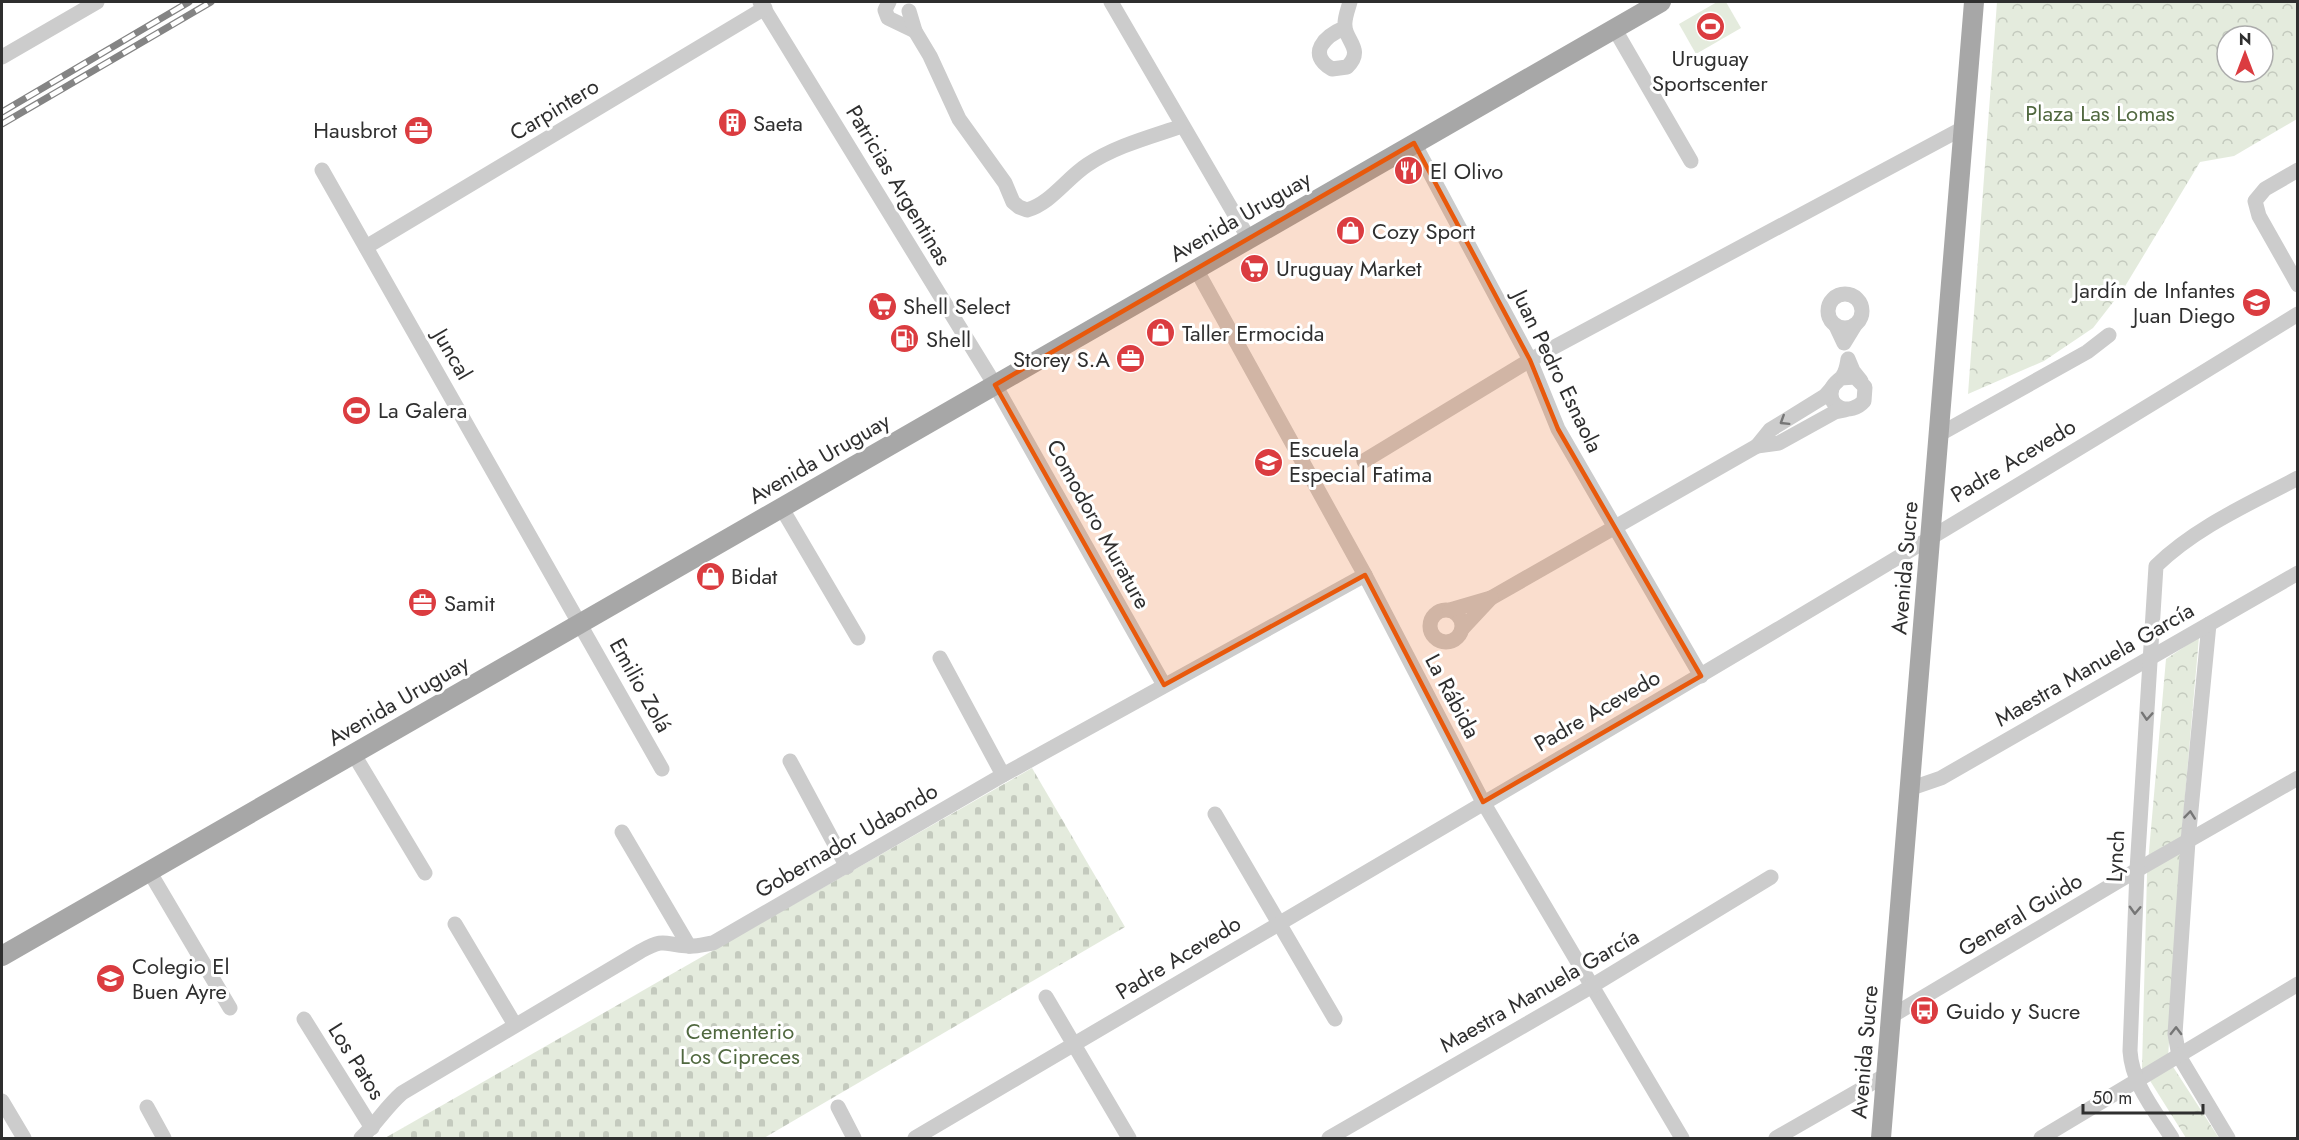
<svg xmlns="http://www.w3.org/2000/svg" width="2299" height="1140" viewBox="0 0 2299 1140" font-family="Jost,sans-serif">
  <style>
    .forest { fill: url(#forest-crowns); fill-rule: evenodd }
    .cemetery { fill: url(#cemetery-stones) }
    .garden { fill: #e4ebdd }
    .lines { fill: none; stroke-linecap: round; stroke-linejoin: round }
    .minor { stroke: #ccc; stroke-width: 15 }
    .major { stroke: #a7a7a7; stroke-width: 20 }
    .rail-casing { stroke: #848484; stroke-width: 7 }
    .rail { stroke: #fff; stroke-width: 4.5; stroke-dasharray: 14; stroke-linecap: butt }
    .oneway { stroke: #767676 }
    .marked { fill: #e8590c; fill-opacity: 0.2; stroke: #e8590c; stroke-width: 4.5; stroke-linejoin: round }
    .labels { text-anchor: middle; stroke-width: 6; stroke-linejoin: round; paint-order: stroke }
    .poi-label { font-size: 22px; fill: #2f2f2f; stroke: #fff; text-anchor: start }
    .street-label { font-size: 22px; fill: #2f2f2f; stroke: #fff }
    .park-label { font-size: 22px; fill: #50683f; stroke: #fff }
  </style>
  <defs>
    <pattern id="forest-crowns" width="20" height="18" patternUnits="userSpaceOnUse" patternTransform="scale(1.5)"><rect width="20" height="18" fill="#e4ebdd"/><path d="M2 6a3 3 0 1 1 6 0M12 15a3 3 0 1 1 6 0" fill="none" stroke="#c4cabe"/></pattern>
    <pattern id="cemetery-stones" width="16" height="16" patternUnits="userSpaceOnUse" patternTransform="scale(1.5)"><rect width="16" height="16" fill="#e4ebdd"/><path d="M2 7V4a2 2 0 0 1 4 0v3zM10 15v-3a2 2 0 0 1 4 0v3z" fill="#c4cabe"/></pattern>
  </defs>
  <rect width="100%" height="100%" fill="#fff"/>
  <!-- forest -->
  <g class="forest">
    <path d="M1997 2H2297V119L2234 156 2200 162 2124 288 2093 328 2044 361 1968 394ZM2227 36H2263V72H2227Z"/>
    <polygon points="2199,637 2181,842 2168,1059 2219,1138 2186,1138 2142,1068 2147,874 2166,659"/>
  </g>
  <!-- cemetery -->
  <polygon class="cemetery" points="1032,768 1125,927 764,1138 385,1138"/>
  <!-- garden -->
  <polygon class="garden" points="1717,2 1726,2 1741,28 1696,54 1679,24"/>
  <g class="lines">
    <!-- minor -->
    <g class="minor">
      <polyline points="760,2 995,385 1164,685"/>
      <polyline points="889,2 885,10 888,18 915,31"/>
      <polyline points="1111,2 1249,239"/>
      <path d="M909 11 915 31 930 56 959 119 1005 183 1013 202 1019 207 1027 210C1051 203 1066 179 1087 165 1115 146 1150 137 1182 126"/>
      <path d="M1344 28C1325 36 1306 54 1332 69L1347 67C1365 50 1345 40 1345 26 1344 19 1348 9 1350 2"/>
      <polyline points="1614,28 1691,161"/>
      <polyline points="2,57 97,2"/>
      <polyline points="1414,143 1530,360 1558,429 1701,676"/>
      <polyline points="322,170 662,769"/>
      <polyline points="2298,170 2265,189 2255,201 2259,216 2298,285"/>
      <polyline points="366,247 765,8"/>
      <polyline points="1196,269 1365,575 1483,802 1682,1138"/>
      <circle cx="1845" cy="311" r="17"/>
      <polyline points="1836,326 1844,343 1855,325"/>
      <path d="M1841 378 1855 377 1865 387 1864 401C1851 416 1826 409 1832 388 1834 383 1838 381 1842 377 1846 372 1847 365 1848 359L1853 371 1861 381"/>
      <polyline points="1832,388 1825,396 1770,430 1757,446 1779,443 1835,412 1845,410"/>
      <polyline points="1940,434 2087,352 2109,335"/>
      <polyline points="1364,461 1530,360 1965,127"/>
      <polyline points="781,507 858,638"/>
      <polyline points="1491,598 1757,446"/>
      <circle cx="1446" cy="626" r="16"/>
      <polyline points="1450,610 1491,598 1463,628"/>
      <polyline points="2209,624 2188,841 2175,1034 2179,1056 2228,1138"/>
      <polyline points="940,658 1003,775"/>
      <polyline points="353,753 425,873"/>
      <polyline points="790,761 847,867"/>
      <polyline points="1909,789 1941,778 2298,573"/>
      <polyline points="1215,814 1335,1019"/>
      <polyline points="622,832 689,946"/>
      <polyline points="149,871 230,1008"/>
      <polyline points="455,924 515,1025"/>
      <polyline points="1046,997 1129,1138"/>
      <polyline points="1890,1017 2137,870 2298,778"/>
      <polyline points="304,1019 372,1128"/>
      <polyline points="2,1101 24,1138"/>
      <polyline points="147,1107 164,1138"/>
      <polyline points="838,1107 854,1138"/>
      <path d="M361 1138C376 1124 386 1107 402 1093L641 951C667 937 663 945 688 946 696 947 705 944 713 943L1003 775 1365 575"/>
      <path d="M915 1138C1377 865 1841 597 2298 314"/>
      <polyline points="1329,1138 1582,992 1771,877"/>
      <polyline points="1776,1138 1886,1075"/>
      <polyline points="2041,1138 2298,984"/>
      <path d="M2172 1138C2155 1111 2132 1084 2130 1051L2137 870 2156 566C2196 527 2249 504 2298 478"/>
    </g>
    <!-- major -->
    <g class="major">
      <polyline points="2,956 1661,2"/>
      <polyline points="1881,1138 1974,2"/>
    </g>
    <defs>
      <g id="rail">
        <polyline points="2,112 189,2"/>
        <polyline points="2,124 211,2"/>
      </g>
    </defs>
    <!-- rail casing -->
    <use href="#rail" class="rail-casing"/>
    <!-- rail -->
    <use href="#rail" class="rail"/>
  </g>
  <!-- one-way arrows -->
  <defs><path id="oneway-chevron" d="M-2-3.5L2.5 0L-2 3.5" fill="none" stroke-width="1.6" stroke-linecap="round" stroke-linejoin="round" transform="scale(1.5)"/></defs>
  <g class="oneway">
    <use href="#oneway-chevron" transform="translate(1784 421) rotate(148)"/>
    <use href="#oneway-chevron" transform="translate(2147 716) rotate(94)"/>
    <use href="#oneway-chevron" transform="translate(2190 815) rotate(-84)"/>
    <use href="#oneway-chevron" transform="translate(2135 910) rotate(92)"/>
    <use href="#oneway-chevron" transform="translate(2176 1031) rotate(-89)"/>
  </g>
  <!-- marked area -->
  <path class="marked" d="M1414 143 1530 360 1558 429 1701 676 1483 802 1365 575 1164 685 995 385Z"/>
  <!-- icons -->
  <defs>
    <symbol id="stadium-disc" viewBox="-11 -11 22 22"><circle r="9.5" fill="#db3c40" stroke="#fff"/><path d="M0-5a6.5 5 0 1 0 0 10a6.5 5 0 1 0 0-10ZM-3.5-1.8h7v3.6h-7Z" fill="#fff"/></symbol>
    <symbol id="building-disc" viewBox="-11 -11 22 22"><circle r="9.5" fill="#db3c40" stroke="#fff"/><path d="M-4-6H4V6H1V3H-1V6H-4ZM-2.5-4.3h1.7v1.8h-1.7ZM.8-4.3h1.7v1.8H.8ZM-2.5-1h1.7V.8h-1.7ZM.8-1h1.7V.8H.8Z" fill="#fff"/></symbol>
    <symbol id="office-disc" viewBox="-11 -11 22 22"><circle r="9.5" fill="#db3c40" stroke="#fff"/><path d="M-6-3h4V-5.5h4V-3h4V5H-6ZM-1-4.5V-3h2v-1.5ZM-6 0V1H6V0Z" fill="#fff"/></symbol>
    <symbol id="restaurant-disc" viewBox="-11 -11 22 22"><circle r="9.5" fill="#db3c40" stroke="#fff"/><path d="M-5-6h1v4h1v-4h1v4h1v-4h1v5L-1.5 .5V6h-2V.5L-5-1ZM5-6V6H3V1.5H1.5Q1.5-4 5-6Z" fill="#fff"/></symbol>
    <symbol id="shop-disc" viewBox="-11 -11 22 22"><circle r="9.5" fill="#db3c40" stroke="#fff"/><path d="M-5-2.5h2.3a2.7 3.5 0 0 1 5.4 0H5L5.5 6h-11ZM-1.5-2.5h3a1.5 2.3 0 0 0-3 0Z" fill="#fff"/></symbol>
    <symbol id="supermarket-disc" viewBox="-11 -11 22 22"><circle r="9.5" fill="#db3c40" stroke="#fff"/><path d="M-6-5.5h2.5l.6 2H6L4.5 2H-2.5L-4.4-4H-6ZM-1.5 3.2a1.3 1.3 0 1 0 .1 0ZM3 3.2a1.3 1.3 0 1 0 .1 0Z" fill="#fff"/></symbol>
    <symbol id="school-disc" viewBox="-11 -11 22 22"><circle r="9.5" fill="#db3c40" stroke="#fff"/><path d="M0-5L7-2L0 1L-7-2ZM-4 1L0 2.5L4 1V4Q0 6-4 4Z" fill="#fff"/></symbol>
    <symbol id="fuel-disc" viewBox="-11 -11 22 22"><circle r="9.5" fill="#db3c40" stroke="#fff"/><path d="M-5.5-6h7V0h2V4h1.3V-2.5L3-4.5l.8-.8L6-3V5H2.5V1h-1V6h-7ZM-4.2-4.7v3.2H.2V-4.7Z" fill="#fff"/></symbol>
    <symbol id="bus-disc" viewBox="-11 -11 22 22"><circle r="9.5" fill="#db3c40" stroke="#fff"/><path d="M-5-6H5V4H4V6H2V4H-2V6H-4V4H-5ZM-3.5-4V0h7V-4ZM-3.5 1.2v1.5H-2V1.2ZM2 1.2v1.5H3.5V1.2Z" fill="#fff"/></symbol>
  </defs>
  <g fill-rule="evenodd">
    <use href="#stadium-disc" x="1694" y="10" width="33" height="33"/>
    <use href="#building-disc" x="716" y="106" width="33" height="33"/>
    <use href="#office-disc" x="402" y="114" width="33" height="33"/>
    <use href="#restaurant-disc" x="1392" y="154" width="33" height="33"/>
    <use href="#shop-disc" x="1334" y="214" width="33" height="33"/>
    <use href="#supermarket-disc" x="1238" y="252" width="33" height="33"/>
    <use href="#school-disc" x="2240" y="286" width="33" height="33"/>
    <use href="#supermarket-disc" x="866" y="290" width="33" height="33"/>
    <use href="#shop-disc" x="1144" y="316" width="33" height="33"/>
    <use href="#fuel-disc" x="888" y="322" width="33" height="33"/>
    <use href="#office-disc" x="1114" y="342" width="33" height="33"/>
    <use href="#stadium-disc" x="340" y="394" width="33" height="33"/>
    <use href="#school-disc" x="1252" y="446" width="33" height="33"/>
    <use href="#shop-disc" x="694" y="560" width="33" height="33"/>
    <use href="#office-disc" x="406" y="586" width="33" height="33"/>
    <use href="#school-disc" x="94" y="962" width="33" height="33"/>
    <use href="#bus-disc" x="1908" y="994" width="33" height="33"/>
  </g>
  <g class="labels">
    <!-- poi labels -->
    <g class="poi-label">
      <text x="1710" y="66" text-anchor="middle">Uruguay<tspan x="1710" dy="25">Sportscenter</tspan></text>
      <text x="753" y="131">Saeta</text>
      <text x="397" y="138" text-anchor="end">Hausbrot</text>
      <text x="1430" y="179">El Olivo</text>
      <text x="1372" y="239">Cozy Sport</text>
      <text x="1276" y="276">Uruguay Market</text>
      <text x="2235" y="298" text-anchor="end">Jardín de Infantes<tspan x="2235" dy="25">Juan Diego</tspan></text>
      <text x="903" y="314">Shell Select</text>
      <text x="1182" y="341">Taller Ermocida</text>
      <text x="926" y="347">Shell</text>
      <text x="1110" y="367" text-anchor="end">Storey S.A</text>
      <text x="378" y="418">La Galera</text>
      <text x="1289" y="457">Escuela<tspan x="1289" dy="25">Especial Fatima</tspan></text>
      <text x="731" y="584">Bidat</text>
      <text x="444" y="611">Samit</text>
      <text x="132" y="974">Colegio El<tspan x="132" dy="25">Buen Ayre</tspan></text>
      <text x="1946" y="1019">Guido y Sucre</text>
    </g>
    <!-- street labels -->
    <g class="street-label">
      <text transform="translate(554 109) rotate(-31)" y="8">Carpintero</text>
      <text transform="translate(899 185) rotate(59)" y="8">Patricias Argentinas</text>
      <text transform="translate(1240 216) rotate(-30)" y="8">Avenida Uruguay</text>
      <text transform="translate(453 354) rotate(60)" y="8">Juncal</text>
      <text transform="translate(1558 371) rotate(64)" y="8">Juan Pedro Esnaola</text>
      <text transform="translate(819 458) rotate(-30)" y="8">Avenida Uruguay</text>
      <text transform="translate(2013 460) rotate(-31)" y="8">Padre Acevedo</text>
      <text transform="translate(1099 524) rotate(61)" y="8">Comodoro Murature</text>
      <text transform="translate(1904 568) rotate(-85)" y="8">Avenida Sucre</text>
      <text transform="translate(2094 664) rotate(-30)" y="8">Maestra Manuela García</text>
      <text transform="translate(641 685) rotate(61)" y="8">Emilio Zolá</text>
      <text transform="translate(1453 696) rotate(62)" y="8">La Rábida</text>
      <text transform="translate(398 700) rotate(-30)" y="8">Avenida Uruguay</text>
      <text transform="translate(1597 710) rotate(-30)" y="8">Padre Acevedo</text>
      <text transform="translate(846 840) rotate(-30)" y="8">Gobernador Udaondo</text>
      <text transform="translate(2115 856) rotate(-87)" y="8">Lynch</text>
      <text transform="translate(2020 914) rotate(-31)" y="8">General Guido</text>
      <text transform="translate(1178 957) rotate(-31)" y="8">Padre Acevedo</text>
      <text transform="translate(1539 990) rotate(-30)" y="8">Maestra Manuela García</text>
      <text transform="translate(1864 1052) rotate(-85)" y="8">Avenida Sucre</text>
      <text transform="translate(357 1061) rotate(58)" y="8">Los Patos</text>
    </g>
    <!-- park labels -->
    <g class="park-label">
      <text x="2100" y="121">Plaza Las Lomas</text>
      <text x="740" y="1039">Cementerio<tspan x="740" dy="25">Los Cipreces</tspan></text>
    </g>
  </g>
  <!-- border -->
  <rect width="2299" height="1140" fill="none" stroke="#2f2f2f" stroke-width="6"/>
  <!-- north arrow -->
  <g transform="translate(2245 54)"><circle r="28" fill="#ffffff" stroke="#acacac" stroke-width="1.5"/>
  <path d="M0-4.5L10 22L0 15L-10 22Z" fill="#db3c40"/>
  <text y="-9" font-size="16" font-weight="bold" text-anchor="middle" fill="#2f2f2f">N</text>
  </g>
  <!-- scale -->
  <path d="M2083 1104v9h120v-9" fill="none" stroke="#2f2f2f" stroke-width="3"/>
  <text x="2092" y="1104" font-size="18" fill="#2f2f2f" stroke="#ffffff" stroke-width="4.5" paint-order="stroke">50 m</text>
</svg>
